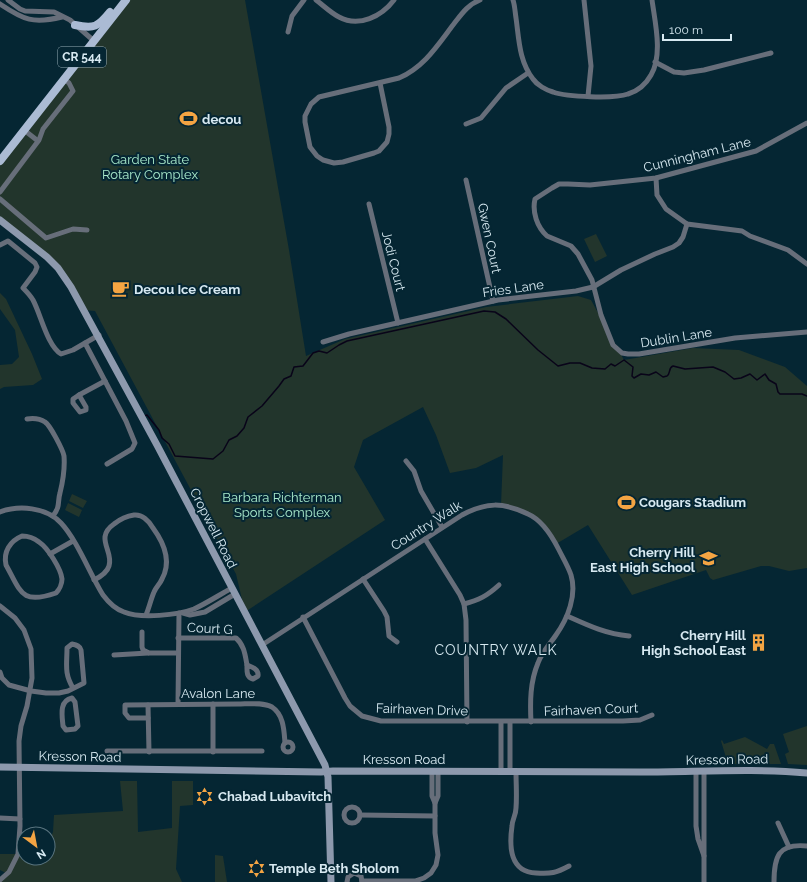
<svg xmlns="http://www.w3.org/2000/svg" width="807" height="882" viewBox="0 0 807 882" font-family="Raleway,sans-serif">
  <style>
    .green { fill: #22352c }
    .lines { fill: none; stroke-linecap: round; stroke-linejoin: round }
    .stream { stroke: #090419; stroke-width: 1.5 }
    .street { stroke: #676e7a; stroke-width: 5 }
    .secondary { stroke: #8d99ad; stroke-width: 7 }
    .primary { stroke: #abbbd4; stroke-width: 8 }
    .labels { text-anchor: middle; stroke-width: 4; stroke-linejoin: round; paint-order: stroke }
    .shield { fill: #052633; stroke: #98aeb8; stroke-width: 1 }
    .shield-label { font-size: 12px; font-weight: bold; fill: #d7e9f1 }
    .poi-label { font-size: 13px; font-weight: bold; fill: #d7e9f1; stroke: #052633; text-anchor: start }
    .street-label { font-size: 13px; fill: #d7e9f1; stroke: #052633 }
    .park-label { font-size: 13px; fill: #a9e9cb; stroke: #052633 }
    .neighbourhood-label { font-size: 14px; letter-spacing: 1px; fill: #d7e9f1; stroke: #052633 }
  </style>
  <rect width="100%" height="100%" fill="#052633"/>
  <!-- green -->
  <g class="green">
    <polygon points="126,0 245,0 289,250 306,356 345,339 486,307 578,296 591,300 624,360 693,348 739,350 785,367 807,386 807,568 789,571 769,566 761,566 713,580 710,578 706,570 632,595 588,525 556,544 539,521 501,505 503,455 476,468 450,473 436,435 423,407 363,440 354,467 385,520 245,612 236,574 95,311 84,310 58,268 0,220 0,161"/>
    <polygon points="596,234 607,256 595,262 584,239"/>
    <polygon points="0,293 6,299 32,354 42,379 33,385 4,387 0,389 0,365 12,364 19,357 15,330 0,309"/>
    <polygon points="72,494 87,501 83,508 69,501"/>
    <polygon points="68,503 82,510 79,517 65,510"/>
    <polygon points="807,726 807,765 788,764 785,754 789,752 783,734"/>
    <polygon points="745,737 767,749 770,744 774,744 781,764 728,764 721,741 722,740 724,744"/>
    <polygon points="120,781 137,781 138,832 172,828 172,781 193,781 193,805 180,806 176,869 182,882 0,882 8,874 0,870 0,854 24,854 24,858 48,858 48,844 53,832 54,815 123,811"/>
    <polygon points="215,855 223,856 227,882 215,882"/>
  </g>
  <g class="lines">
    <!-- stream -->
    <path class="stream" d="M144 416 147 415 159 430 162 438 169 444 175 456 213 459 223 451 229 440 237 436 244 428 248 417 262 406 279 386 284 379 291 376 294 367 303 366 313 353 319 351 327 353 339 345 347 341 484 311 495 312 506 319 538 350 558 366 570 363H580L592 368 605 369 611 364 615 366 624 360 633 367 632 376 634 378 641 374 649 375 656 372 663 377 667 376C671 373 668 368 673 366L685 369 713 367 725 372 734 379 741 378 750 374 757 380 765 374 769 380 776 384 778 392 780 394H802L807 396"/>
    <!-- street -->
    <g class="street">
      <polyline points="8,0 20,9 25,11 54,12 70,20 94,41"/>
      <path d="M316 0C324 6 331 13 339 17 359 28 382 16 394 0"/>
      <path d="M513 0C515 6 515 12 516 18 519 39 519 61 533 79 537 85 546 90 553 92 567 97 614 99 628 94 638 91 646 84 651 75 663 55 655 22 652 0"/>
      <polyline points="584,0 591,66 588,96"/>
      <path d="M0 4C24 20 33 24 62 17"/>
      <polyline points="288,32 292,16 304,0"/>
      <polyline points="655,62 674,72 684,73 704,70 771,53"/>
      <path d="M380 83 389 127V134L387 142 379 151 374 153 343 162 334 163 323 160 317 156 310 147 305 122V116L311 104 319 97 399 78C424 67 437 46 453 25 461 15 467 5 480 0"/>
      <path d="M807 123 756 151 656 178 590 185 568 184H559L552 188 535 199C532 212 537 227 547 236L571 246 578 254 592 280 601 315 613 345 622 353 628 354H639L735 338 807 332"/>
      <polyline points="466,124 481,118 506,88 528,73"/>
      <polyline points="24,130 38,141"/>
      <polyline points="656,178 657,195 666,209 687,224 742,231 750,236 788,250 807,264"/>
      <polyline points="466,180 493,301"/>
      <polyline points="0,192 39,140 43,129 73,91 69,83 64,79"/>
      <polyline points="0,199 46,238 73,229 87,230"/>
      <polyline points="369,204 398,323"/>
      <path d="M0 245 8 241 35 263 37 267 35 272 23 288C27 292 30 295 33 300 41 315 47 345 61 354L73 350 99 335"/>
      <polyline points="323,342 349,334 498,300 576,291 593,287 621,270 655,254 673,247 679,243 683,237 687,224"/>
      <polyline points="85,343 126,421 135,443 132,449 107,464"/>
      <polygon points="79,395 86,407 86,410 80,412 73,403 73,399"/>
      <polyline points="79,395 105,381"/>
      <path d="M27 419C34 418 39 418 45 422 50 425 63 450 64 456 65 469 63 481 60 493 57 503 61 505 53 516"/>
      <polyline points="406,461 414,471 421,491 442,527"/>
      <path d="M0 512C19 505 46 507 61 523 77 540 90 574 103 595 109 603 115 609 124 612 141 619 178 615 194 609 207 603 219 595 232 588"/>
      <path d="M22 536C28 536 34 538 39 542 48 548 61 569 62 579 62 584 59 590 56 593 21 605 21 592 6 565 3 552 10 541 22 536Z"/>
      <polyline points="425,539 460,595 464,604 466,620 467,722"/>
      <polyline points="50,554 73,541"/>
      <polyline points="363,579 384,611 387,617 389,636 397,642"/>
      <path d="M94 580C100 577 107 573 109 566 114 551 94 538 114 524 119 520 127 516 134 515 142 514 149 521 153 528 164 543 172 561 162 579 160 584 156 587 154 592 151 599 149 608 146 615"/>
      <path d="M464 604C479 600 487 596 499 585"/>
      <polyline points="0,606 15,618 24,630 31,649 32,678 27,706 21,726 19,741 20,826 18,854 9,872 0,880"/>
      <polyline points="183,613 190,615 205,612 235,594"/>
      <path d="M567 616C587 625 606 634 629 636"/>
      <polyline points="303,617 345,698 350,706 362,716 381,721 623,721 640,720 652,715"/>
      <polyline points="142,632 142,647 143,650 149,653 178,653"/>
      <path d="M178 638H236C244 645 245 654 247 665"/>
      <path d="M262 645 462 515C486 502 503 502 528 514 542 520 552 536 559 550 563 558 568 566 571 575 577 595 568 618 556 635 550 644 542 652 538 663 530 682 530 702 531 722"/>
      <polyline points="114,655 148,653"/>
      <path d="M247 665C252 667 259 669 258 676L253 679C246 677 247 671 247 665Z"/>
      <path d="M0 672 2 678 9 685 31 691 46 693H59L68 691 84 683 81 650C80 646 77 645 72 644L67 648C67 665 64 673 73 688"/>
      <path d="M72 698 75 702 78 726 75 729 66 730 63 726C62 715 59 701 72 698Z"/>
      <polyline points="178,704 179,613"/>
      <polyline points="148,705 149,752"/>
      <path d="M148 718H129L125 713V705C163 705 200 704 238 704 248 704 263 702 272 707 284 715 284 731 285 743"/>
      <polyline points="510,722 510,771"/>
      <circle cx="288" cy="747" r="5"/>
      <polyline points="107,751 262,751"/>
      <polyline points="213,752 213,704"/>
      <polyline points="432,771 432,796 435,803 438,796 438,771"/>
      <polyline points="501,771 501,722"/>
      <path d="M516 771C516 784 517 796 516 808 516 815 512 820 512 826 509 847 510 872 536 873 551 874 556 873 569 866"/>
      <polyline points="696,772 696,826 698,839 704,856 704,772"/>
      <circle cx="352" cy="815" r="8"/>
      <polyline points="360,815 435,816"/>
      <polyline points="0,818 20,819"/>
      <polyline points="778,823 789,847"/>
      <polyline points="704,856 704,882"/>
      <polyline points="362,881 415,881 424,878 431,873 436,865 438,855 435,833 435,803"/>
      <polyline points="347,882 348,877 354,873 361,876 362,882"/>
      <path d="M774 882C774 857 778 843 807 846"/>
    </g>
    <!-- secondary -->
    <g class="secondary">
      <polyline points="0,220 47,257 58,268 71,287 157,445 325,765 328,777 331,882"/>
      <path d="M0 767 321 772 333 771C437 771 540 771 643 772 697 772 754 768 807 773"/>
    </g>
    <!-- primary -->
    <g class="primary">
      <path d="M75 25C94 29 98 27 110 12"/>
      <polyline points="0,161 126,0"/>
    </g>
  </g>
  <!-- icons -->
  <defs>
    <symbol id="stadium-bare" viewBox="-9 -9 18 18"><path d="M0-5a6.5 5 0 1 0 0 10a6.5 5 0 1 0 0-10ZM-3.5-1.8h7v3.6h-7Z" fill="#f3a443" stroke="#052633" stroke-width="2.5" paint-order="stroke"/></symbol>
    <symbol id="cafe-bare" viewBox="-9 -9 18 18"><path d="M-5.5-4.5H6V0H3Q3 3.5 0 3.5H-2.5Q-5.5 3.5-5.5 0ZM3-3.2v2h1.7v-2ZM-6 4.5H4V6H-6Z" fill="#f3a443" stroke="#052633" stroke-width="2.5" paint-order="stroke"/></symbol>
    <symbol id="school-bare" viewBox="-9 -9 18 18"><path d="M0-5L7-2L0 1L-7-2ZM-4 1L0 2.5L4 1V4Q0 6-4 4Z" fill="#f3a443" stroke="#052633" stroke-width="2.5" paint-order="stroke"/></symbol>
    <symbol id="building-bare" viewBox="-9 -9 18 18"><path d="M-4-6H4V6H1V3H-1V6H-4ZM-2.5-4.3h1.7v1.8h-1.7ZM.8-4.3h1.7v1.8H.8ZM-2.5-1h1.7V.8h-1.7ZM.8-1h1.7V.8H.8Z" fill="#f3a443" stroke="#052633" stroke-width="2.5" paint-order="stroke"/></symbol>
    <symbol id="synagogue-bare" viewBox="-9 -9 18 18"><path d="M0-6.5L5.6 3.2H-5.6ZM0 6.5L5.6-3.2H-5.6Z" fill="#f3a443" stroke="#052633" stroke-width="2.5" paint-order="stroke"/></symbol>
  </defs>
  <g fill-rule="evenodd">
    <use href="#stadium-bare" x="176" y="106" width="25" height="25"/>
    <use href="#cafe-bare" x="108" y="276" width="25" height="25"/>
    <use href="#stadium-bare" x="614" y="490" width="25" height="25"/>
    <use href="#school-bare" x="696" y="546" width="25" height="25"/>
    <use href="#building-bare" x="746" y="630" width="25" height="25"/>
    <use href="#synagogue-bare" x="192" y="784" width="25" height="25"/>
    <use href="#synagogue-bare" x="244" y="856" width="25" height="25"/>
  </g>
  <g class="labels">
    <!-- shield labels -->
    <rect class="shield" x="58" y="47" width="48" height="20" rx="3"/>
    <g class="shield-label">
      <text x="82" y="61">CR 544</text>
    </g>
    <!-- poi labels -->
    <g class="poi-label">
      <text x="202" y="124">decou</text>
      <text x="134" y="294">Decou Ice Cream</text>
      <text x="639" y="507">Cougars Stadium</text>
      <text x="695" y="557" text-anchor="end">Cherry Hill<tspan x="695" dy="15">East High School</tspan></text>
      <text x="746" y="640" text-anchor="end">Cherry Hill<tspan x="746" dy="15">High School East</tspan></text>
      <text x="218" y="801">Chabad Lubavitch</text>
      <text x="269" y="873">Temple Beth Sholom</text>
    </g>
    <!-- street labels -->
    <g class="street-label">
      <text transform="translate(697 154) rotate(-14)" y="5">Cunningham Lane</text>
      <text transform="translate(490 238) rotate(78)" y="5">Gwen Court</text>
      <text transform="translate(394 261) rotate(76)" y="5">Jodi Court</text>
      <text transform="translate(513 288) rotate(-8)" y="5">Fries Lane</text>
      <text transform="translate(676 337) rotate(-9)" y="5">Dublin Lane</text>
      <text transform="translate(426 525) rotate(-32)" y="5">Country Walk</text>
      <text transform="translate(214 528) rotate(63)" y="5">Cropwell Road</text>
      <text transform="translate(210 628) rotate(3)" y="5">Court G</text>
      <text x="218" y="698">Avalon Lane</text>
      <text transform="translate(422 709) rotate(2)" y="5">Fairhaven Drive</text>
      <text transform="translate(591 709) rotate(-2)" y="5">Fairhaven Court</text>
      <text transform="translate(80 756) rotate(1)" y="5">Kresson Road</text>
      <text x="404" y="764">Kresson Road</text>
      <text transform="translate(727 759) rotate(-1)" y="5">Kresson Road</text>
    </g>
    <!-- park labels -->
    <g class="park-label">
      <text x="150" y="164">Garden State<tspan x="150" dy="15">Rotary Complex</tspan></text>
      <text x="282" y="502">Barbara Richterman<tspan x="282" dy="15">Sports Complex</tspan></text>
    </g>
    <!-- neighbourhood labels -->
    <g class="neighbourhood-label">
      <text x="496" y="655">COUNTRY WALK</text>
    </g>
  </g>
  <!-- north arrow -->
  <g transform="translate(36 846) rotate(148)"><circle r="19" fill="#052633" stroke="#59747f"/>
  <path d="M0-3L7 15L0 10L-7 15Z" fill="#f3a443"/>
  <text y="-6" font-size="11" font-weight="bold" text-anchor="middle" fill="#d7e9f1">N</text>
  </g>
  <!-- scale -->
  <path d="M663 34v6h68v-6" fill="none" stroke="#d7e9f1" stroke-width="2"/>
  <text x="669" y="34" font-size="12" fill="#d7e9f1" stroke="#052633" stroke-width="3" paint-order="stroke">100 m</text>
</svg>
